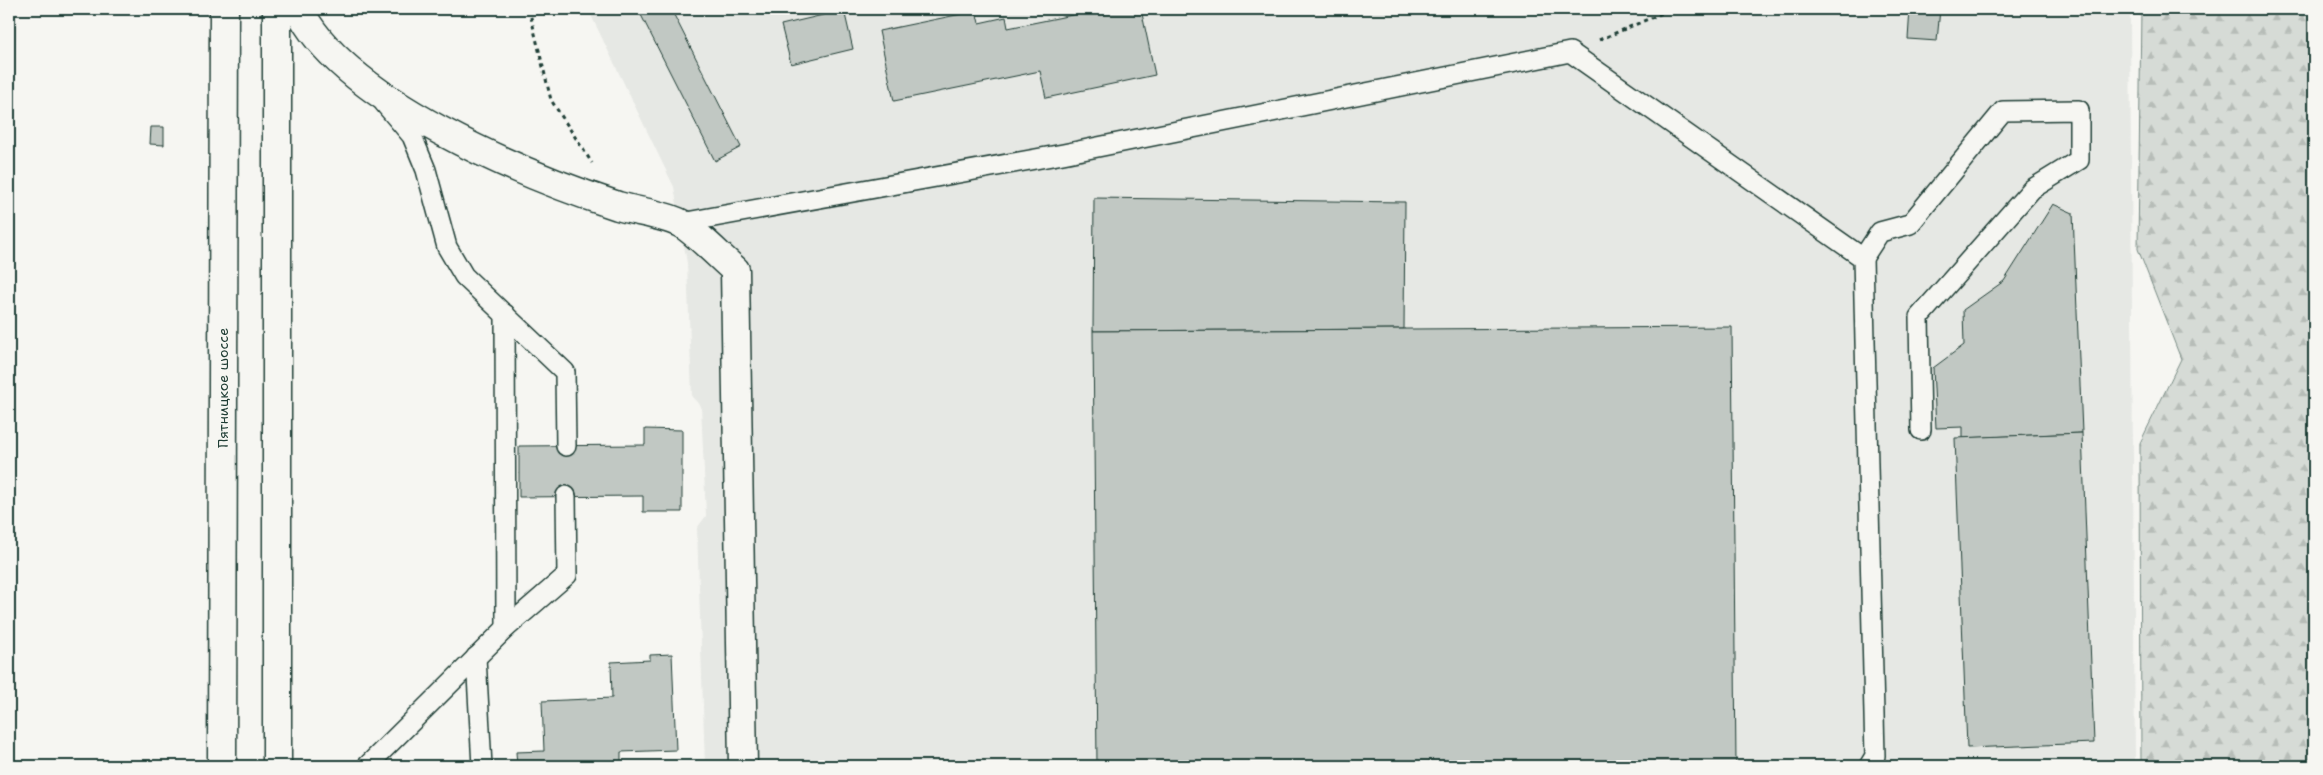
<svg xmlns="http://www.w3.org/2000/svg" width="2323" height="775" viewBox="0 0 2323 775" font-family="'Shantell Sans',sans-serif">
  <style>
    .built { fill: #e6e8e4 }
    .forest { fill: url(#forest-firs); stroke: #7a8c85 }
    .building { fill: #c1c8c3; stroke: #1f3d34 }
    .lines { fill: none; stroke-linecap: round; stroke-linejoin: round }
    .lane-casing { stroke: #1f3d34; stroke-width: 22 }
    .street-casing { stroke: #1f3d34; stroke-width: 31 }
    .primary-casing { stroke: #1f3d34; stroke-width: 31 }
    .path { stroke: #1f3d34; stroke-width: 3; stroke-dasharray: 4 4; stroke-linecap: butt }
    .lane { stroke: #f6f6f2; stroke-width: 19 }
    .street { stroke: #f6f6f2; stroke-width: 28 }
    .primary { stroke: #f6f6f2; stroke-width: 28 }
    .labels { text-anchor: middle; stroke-width: 4.5; stroke-linejoin: round; paint-order: stroke }
    .street-label { font-size: 14px; fill: #1f3d34; stroke: #f6f6f2 }
  </style>
  <defs>
    <pattern id="forest-firs" width="22" height="20" patternUnits="userSpaceOnUse" patternTransform="scale(1.25)"><rect width="22" height="20" fill="#d6dbd6"/><path d="M5 1l3.5 6h-7zM16 11l3.5 6h-7z" fill="#b7bdb8"/></pattern>
  </defs>
  <rect width="100%" height="100%" fill="#f6f6f2"/>
  <filter id="ink" filterUnits="userSpaceOnUse"><feTurbulence type="fractalNoise" baseFrequency=".02" numOctaves="2"/><feDisplacementMap in="SourceGraphic" scale="10" xChannelSelector="R" yChannelSelector="G"/><feConvolveMatrix kernelMatrix="1 2 1 2 8 2 1 2 1" color-interpolation-filters="sRGB"/></filter>
  <g filter="url(#ink)">
    <!-- built -->
    <g class="built">
      <polygon points="9,9 17,9 9,270"/>
      <polygon points="588,9 2130,9 2135,766 705,766 697,528 706,516 701,406 692,397 687,263 674,187"/>
    </g>
    <!-- forest -->
    <polygon class="forest" points="2141,9 2314,9 2314,766 2141,766 2140,443 2181,359 2138,249"/>
    <!-- building -->
    <g class="building">
      <polygon points="638,9 671,9 741,147 715,161"/>
      <polygon points="1102,9 1141,9 1155,75 1046,98 1040,71 894,101 879,31 976,11 979,23 1006,17 1008,28"/>
      <polygon points="1910,9 1940,9 1937,41 1908,39"/>
      <polygon points="844,10 853,49 791,64 781,25"/>
      <polygon points="151,127 164,127 164,145 150,144"/>
      <polygon points="1094,198 1405,202 1404,329 1093,331"/>
      <polygon points="2053,204 2073,213 2082,433 1963,438 1963,427 1936,428 1933,368 1964,345 1963,310 2004,281"/>
      <polygon points="1732,327 1736,766 1097,766 1093,331"/>
      <polygon points="645,429 682,430 682,512 643,512 643,496 519,497 519,446 645,445"/>
      <polygon points="2082,433 2094,743 1967,748 1955,438"/>
      <polygon points="672,654 676,750 621,752 621,766 517,766 516,752 544,751 542,701 612,698 611,662 650,660 650,655"/>
    </g>
    <g class="lines">
      <defs>
        <g id="lane">
          <polyline points="384,103 412,136 426,170 447,247 464,276 565,372 566,446"/>
          <polyline points="681,223 1063,154 1570,52 1863,258 1875,756 1869,766"/>
          <polyline points="1863,258 1880,232 1910,224 2003,111 2079,110 2079,160 2032,189 1919,317 1921,430"/>
          <polyline points="505,314 506,628"/>
          <polyline points="476,657 482,766"/>
          <polyline points="367,766 506,628 567,575 566,496"/>
        </g>
        <path id="street" d="M299 9C344 101 524 175 618 206 638 212 662 214 680 223 693 229 722 259 735 270L743 766"/>
        <g id="primary">
          <polyline points="222,766 224,9"/>
          <polyline points="277,766 277,9"/>
        </g>
      </defs>
      <!-- lane casing -->
      <use href="#lane" class="lane-casing"/>
      <!-- street casing -->
      <use href="#street" class="street-casing"/>
      <!-- primary casing -->
      <use href="#primary" class="primary-casing"/>
      <!-- path -->
      <g class="path">
        <polyline points="529,9 551,100 592,163"/>
        <polyline points="1599,40 1672,9"/>
      </g>
      <!-- lane -->
      <use href="#lane" class="lane"/>
      <!-- street -->
      <use href="#street" class="street"/>
      <!-- primary -->
      <use href="#primary" class="primary"/>
    </g>
  </g>
  <g class="labels">
    <!-- street labels -->
    <g class="street-label">
      <text transform="translate(223 388) rotate(-90)" y="5">Пятницкое шоссе</text>
    </g>
  </g>
  <!-- margin -->
  <rect width="2323" height="775" fill="none" stroke="#f6f6f2" stroke-width="30"/>
  <rect x="15" y="15" width="2293" height="745" fill="none" stroke="#1f3d34" stroke-width="2" filter="url(#ink)"/>
</svg>
